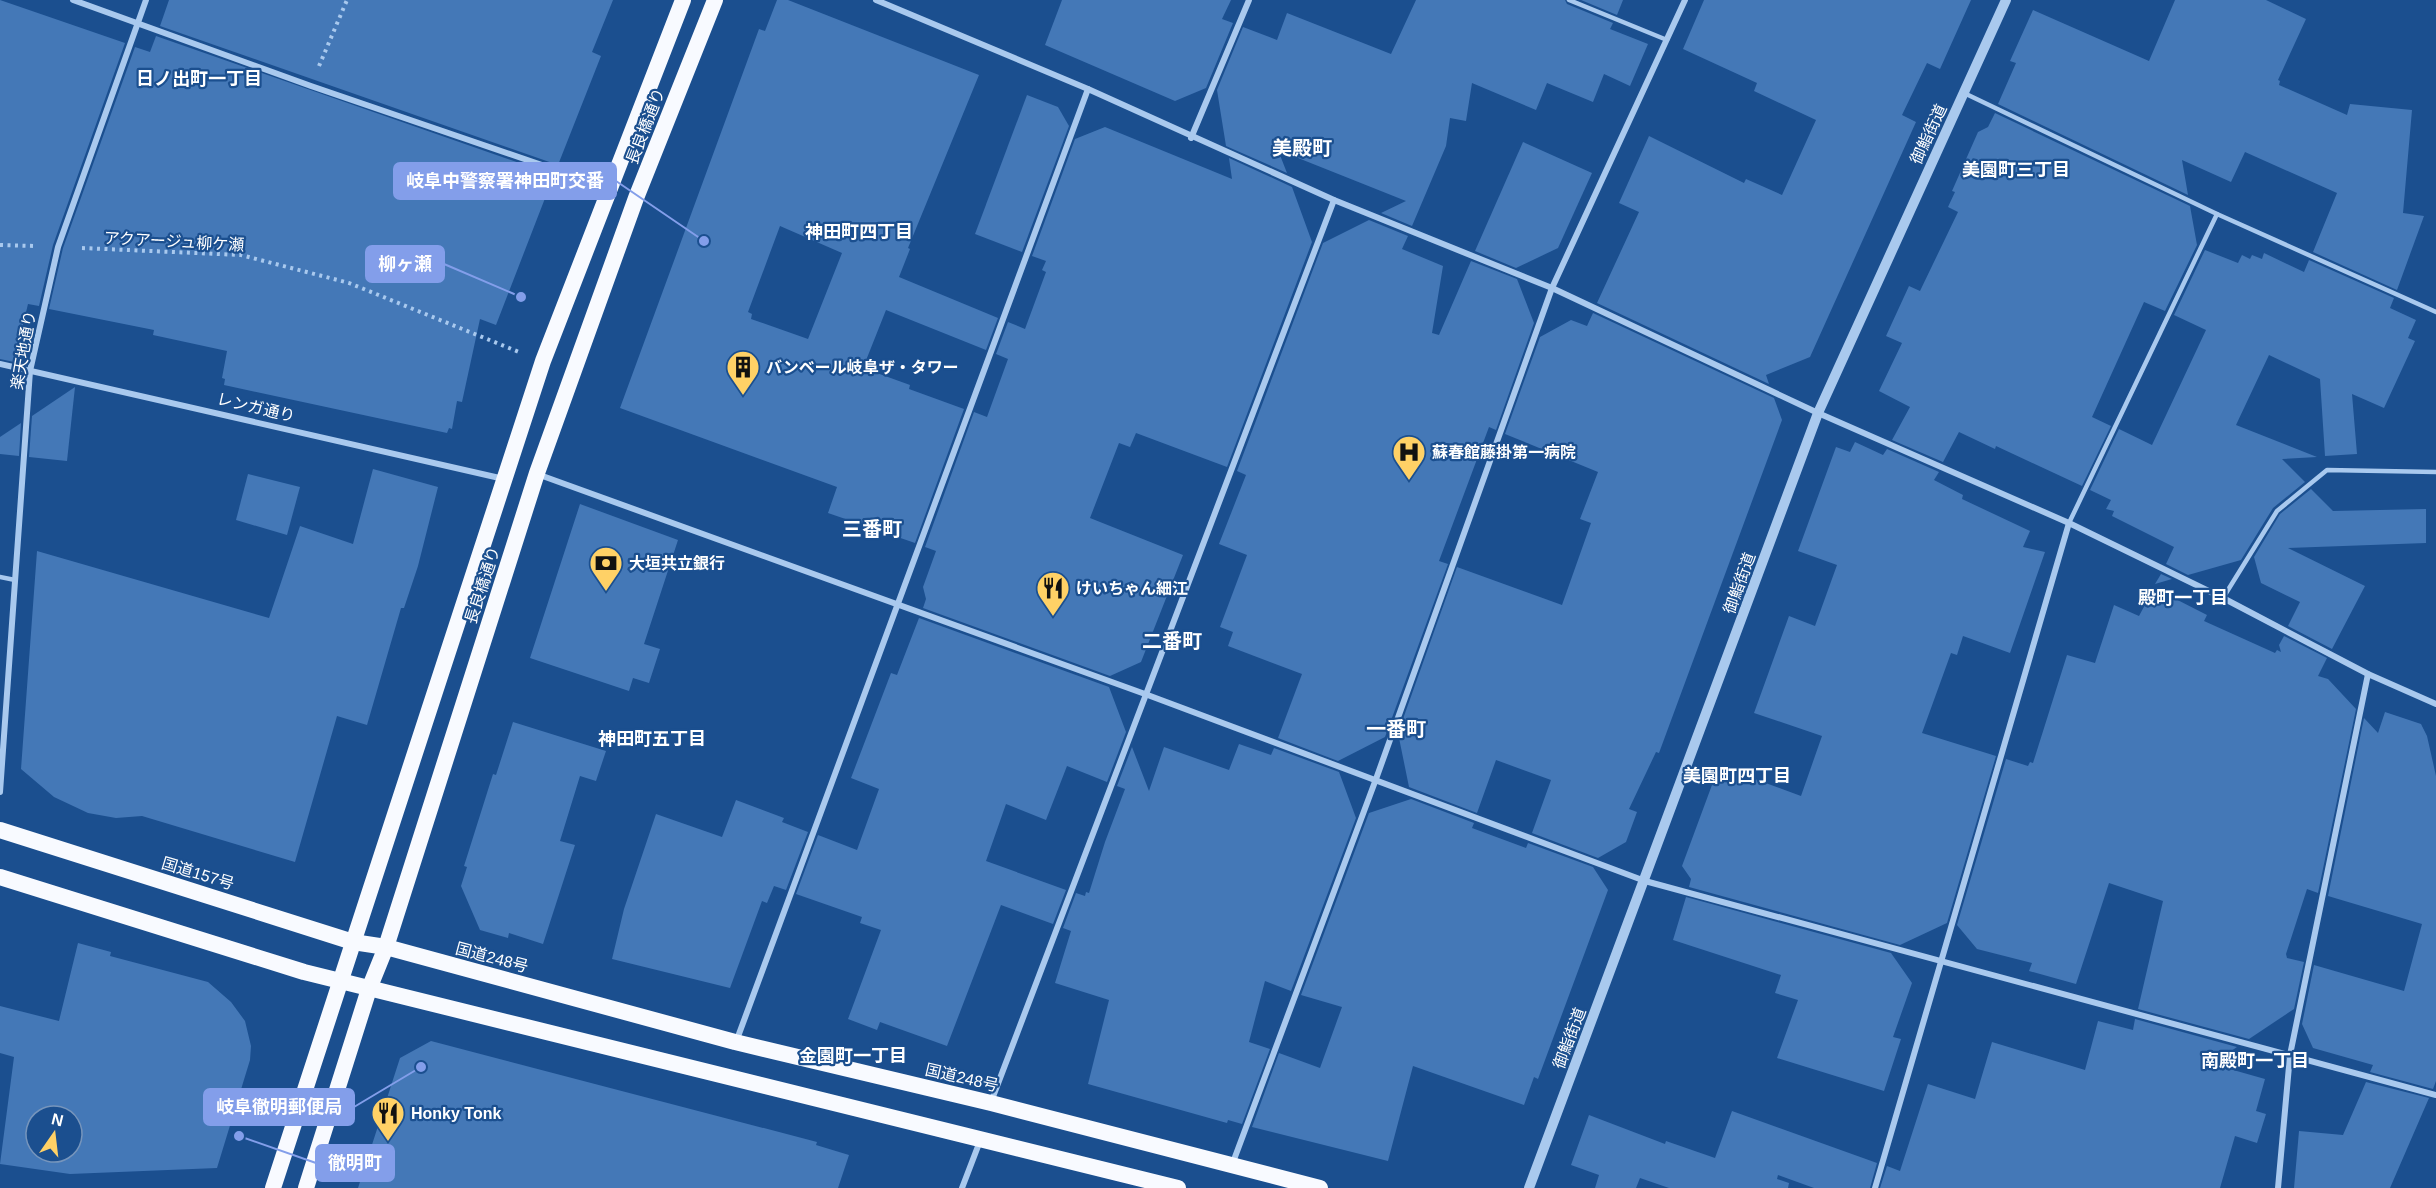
<svg xmlns="http://www.w3.org/2000/svg" width="2436" height="1188" viewBox="0 0 2436 1188" font-family="Arial,'Noto Sans JP',sans-serif">
  <style>
    .building { fill: #4478b7; fill-rule: evenodd }
    .lines { fill: none; stroke-linecap: round; stroke-linejoin: round }
    .path { stroke: #a9c9ee; stroke-width: 4; stroke-dasharray: 3 4.5; stroke-linecap: butt }
    .service { stroke: #a9c9ee; stroke-width: 4.5 }
    .minor { stroke: #a9c9ee; stroke-width: 6 }
    .tertiary { stroke: #a9c9ee; stroke-width: 10 }
    .trunk { stroke: #f8faff; stroke-width: 16 }
    .labels { text-anchor: middle; stroke-width: 4.5; stroke-linejoin: round; paint-order: stroke }
    .street-label { font-size: 16px; fill: #fff; stroke: #1b4f8f }
    .poi-label { font-size: 16px; font-weight: bold; fill: #fff; stroke: #1b4f8f; text-anchor: start }
    .neighbourhood-label { font-size: 18px; font-weight: bold; fill: #fff; stroke: #1b4f8f }
    .quarter-label { font-size: 20px; font-weight: bold; fill: #fff; stroke: #1b4f8f }
    .leader { fill: none; stroke: #839eea; stroke-width: 2 }
    .callout-dot { fill: #839eea; stroke: #1b4f8f; stroke-width: 2 }
    .callout { fill: #839eea; stroke: #839eea; stroke-width: 2 }
    .callout-label { font-size: 18px; text-anchor: middle; font-weight: bold; fill: #fff }
  </style>
  <rect width="100%" height="100%" fill="#1b4f8f"/>
  <!-- building -->
  <g class="building">
    <polygon points="0,0 125,43 53,245 39,306 28,304 14,362 0,359"/>
    <polygon points="169,0 613,0 592,52 601,56 558,165 160,26"/>
    <path d="M777 0H788L979 75 908 248 910 249 899 277 998 318 986 350 886 310 863 368 910 385 909 389 964 409 915 543 828 513 837 487 620 408 759 29 765 31ZM780 226 842 253 808 339 751 319 752 314 748 312Z"/>
    <polygon points="1062,0 1231,0 1222,19 1233,23 1206,88 1175,101 1045,45"/>
    <polygon points="1416,0 1565,0 1567,4 1613,23 1610,29 1648,44 1630,86 1604,74 1593,102 1547,83 1536,110 1472,83 1466,121 1450,118 1446,146 1412,226 1381,213 1406,201 1278,150 1287,173 1226,146 1217,90 1243,27 1277,40 1287,13 1391,54"/>
    <polygon points="1581,0 1623,0 1617,15"/>
    <polygon points="1704,0 1971,0 1940,69 1927,63 1902,115 1916,122 1810,357 1766,375 1769,384 1597,303 1639,212 1619,203 1649,136 1744,183 1746,179 1782,195 1816,120 1754,91 1757,83 1683,49"/>
    <polygon points="2175,0 2266,0 2306,19 2278,80 2280,81 2279,85 2347,115 2350,104 2412,110 2403,213 2424,216 2397,290 2313,252 2337,193 2245,152 2231,182 2182,160 2188,195 1998,104 2016,63 2010,61 2033,10 2149,61"/>
    <polygon points="156,36 554,175 496,325 480,319 462,402 457,401 452,429 449,428 447,433 224,385 225,379 222,378 227,351 153,335 154,330 49,309 63,248 135,47 150,52"/>
    <polygon points="1027,95 1058,107 1069,126 1022,252 975,234"/>
    <polygon points="1995,113 2190,206 2197,245 2165,311 2144,302 2092,417 2111,426 2082,486 1996,446 1995,449 1959,432 1943,462 1892,440 1910,407 1879,391 1902,343 1886,336 1909,286 1920,291 1958,212 1948,207 1955,192 1952,191 1978,132 1988,127"/>
    <polygon points="1105,127 1232,179 1229,158 1292,187 1312,242 1227,467 1136,433 1130,447 1119,443 1090,518 1183,555 1141,662 1110,676 923,608 926,599 923,587 936,551 925,547 974,412 987,417 1008,359 996,354 1008,322 1025,329 1046,272 1042,270 1046,261 1032,256 1075,139"/>
    <polygon points="1523,142 1592,173 1558,248 1516,268 1475,251"/>
    <polygon points="1369,220 1408,236 1402,249 1443,266 1432,333 1439,335 1471,261 1517,279 1534,323 1496,430 1489,427 1439,561 1448,564 1385,737 1338,761 1278,738 1302,674 1228,646 1233,632 1220,627 1247,555 1219,544 1246,475 1237,471 1323,243"/>
    <polygon points="2205,250 2238,263 2242,255 2250,259 2252,255 2262,259 2264,253 2304,272 2309,260 2394,298 2390,308 2416,320 2408,338 2415,341 2384,408 2352,394 2357,454 2325,456 2320,379 2269,355 2236,425 2317,457 2282,459 2305,482 2273,508 2241,560 2188,575 2166,564 2174,547 2112,516 2114,511 2106,509 2111,500 2090,490 2119,429 2152,445 2206,330 2174,315"/>
    <polygon points="1593,313 1774,398 1782,420 1659,753 1656,752 1629,809 1637,812 1626,842 1598,858 1532,833 1551,780 1496,760 1477,813 1409,787 1398,733 1457,567 1562,605 1591,523 1580,519 1598,472 1505,434 1540,337 1571,320 1587,326"/>
    <polygon points="75,387 67,461 29,457 32,416"/>
    <polygon points="21,423 19,456 0,454 0,437"/>
    <polygon points="1855,442 1883,455 1887,449 1939,472 1934,480 1963,495 1962,499 2030,531 2023,547 2045,552 2010,653 1963,636 1957,655 1951,653 1922,733 1996,756 1947,923 1900,945 1689,887 1691,879 1682,866 1719,766 1801,796 1822,736 1754,713 1789,616 1815,626 1837,565 1798,551 1836,447 1850,452"/>
    <polygon points="373,469 438,487 418,566 404,608 401,608 367,725 337,716 295,862 142,816 116,818 88,813 54,797 21,769 37,551 269,618 300,526 353,544"/>
    <polygon points="248,474 300,487 287,535 236,520"/>
    <polygon points="2311,489 2333,511 2426,509 2426,543 2288,548 2365,586 2332,649 2288,626 2300,602 2261,583 2254,557 2280,514"/>
    <polygon points="580,504 678,540 644,644 660,649 649,683 633,678 629,691 530,658"/>
    <polygon points="2161,574 2172,579 2155,584"/>
    <polygon points="2154,588 2207,615 2204,621 2275,653 2277,650 2281,652 2279,645 2284,636 2327,658 2318,676 2328,679 2356,709 2318,893 2307,889 2286,954 2287,958 2304,962 2294,1009 2249,1039 2138,1009 2163,901 2109,883 2076,984 2029,971 2032,963 1977,949 1957,925 2006,759 2028,766 2030,762 2033,763 2067,655 2095,663 2114,605 2139,616"/>
    <polygon points="919,618 1109,687 1126,732 1107,782 1067,766 1046,820 1006,804 986,861 1066,890 1053,924 1001,905 947,1046 880,1022 877,1030 848,1019 881,930 860,923 862,917 796,894 818,835 857,850 879,789 851,778 891,673 897,675"/>
    <polygon points="2385,712 2421,724 2427,736 2436,776 2436,1081 2433,1089 2370,1072 2373,1065 2313,1048 2302,1024 2314,965 2404,991 2422,924 2328,896 2364,718 2378,733"/>
    <polygon points="513,722 606,751 596,781 580,776 560,841 575,845 543,944 509,933 508,938 480,930 461,886 467,867 464,866 493,774 496,775"/>
    <polygon points="1239,744 1271,755 1274,748 1339,772 1356,818 1291,991 1265,981 1249,1042 1270,1049 1242,1124 1228,1120 1227,1123 1088,1084 1109,1000 1055,983 1071,931 1063,928 1076,893 1085,896 1086,892 1089,893 1105,842 1125,789 1117,786 1132,747 1149,791 1164,747 1229,770"/>
    <polygon points="1411,799 1474,823 1472,828 1526,848 1528,843 1593,867 1608,890 1538,1079 1534,1077 1524,1105 1413,1066 1388,1161 1252,1127 1279,1053 1320,1068 1342,1007 1301,995 1369,813"/>
    <polygon points="736,800 784,818 782,822 808,832 786,890 774,886 767,903 762,901 730,988 612,959 624,909 656,814 722,837"/>
    <polygon points="1686,897 1891,953 1912,983 1893,1037 1901,1039 1884,1091 1777,1058 1798,1000 1775,993 1781,975 1673,940"/>
    <path d="M78 943 111 952 110 956 208 982 231 1002 245 1021 251 1046 250 1060 217 1168 70 1174 0 1164 14 1057 0 1053V1006L59 1021ZM36 1116H72V1152H36Z"/>
    <polygon points="2135,1019 2237,1047 2212,1064 2265,1079 2256,1111 2266,1114 2257,1143 2235,1136 2220,1188 1880,1188 1887,1166 1900,1171 1928,1084 1975,1099 1992,1042 2085,1070 2098,1021 2133,1030"/>
    <polygon points="431,1041 817,1142 816,1145 849,1155 838,1188 358,1188 400,1058"/>
    <polygon points="2366,1082 2429,1098 2390,1188 2294,1188 2299,1131 2343,1135"/>
    <polygon points="1732,1111 1877,1163 1870,1188 1814,1188 1778,1175 1777,1179 1789,1183 1788,1188 1669,1188 1640,1178 1636,1188 1595,1188 1599,1175 1571,1165 1589,1115 1665,1144 1666,1141 1715,1158"/>
  </g>
  <g class="lines">
    <!-- path -->
    <g class="path">
      <polyline points="319,66 347,0"/>
      <polyline points="0,245 35,246"/>
      <polyline points="82,248 241,255 349,283 519,352"/>
    </g>
    <!-- service -->
    <g class="service">
      <polyline points="1569,0 1667,40"/>
      <polyline points="1964,93 2217,214 2436,312"/>
      <polyline points="2069,523 2217,214"/>
      <polyline points="0,577 15,580"/>
      <polyline points="2223,598 2277,511 2327,470 2436,472"/>
    </g>
    <!-- minor -->
    <g class="minor">
      <polyline points="73,0 311,86 609,188"/>
      <polyline points="876,0 1088,89 1334,200 1552,288 1818,413 2069,523 2223,598 2368,674 2436,704"/>
      <polyline points="1191,138 1249,0"/>
      <polyline points="0,364 504,479"/>
      <polyline points="537,474 1145,694 1645,881 2436,1095"/>
      <polyline points="0,792 30,371 58,247 146,0"/>
      <polyline points="736,1042 1088,89"/>
      <polyline points="991,1102 1334,200"/>
      <polyline points="1232,1165 1376,779 1552,288 1685,0"/>
      <polyline points="962,1188 980,1141"/>
      <polyline points="1875,1188 2069,523"/>
      <polyline points="2278,1188 2290,1055 2368,674"/>
    </g>
    <!-- tertiary -->
    <polyline class="tertiary" points="1529,1188 1818,413 2006,0"/>
    <!-- trunk -->
    <g class="trunk">
      <polyline points="0,830 353,942 386,947 735,1042 991,1103 1320,1188"/>
      <polyline points="0,877 304,972 1178,1188"/>
      <polyline points="273,1188 543,361 683,0"/>
      <polyline points="306,1188 369,989 386,947 537,473 636,198 715,0"/>
    </g>
  </g>
  <!-- icons -->
  <defs>
    <symbol id="building-pin" viewBox="-11 -11 22 30"><path d="M0 17L-7.5 6A9.5 9.5 0 1 1 7.5 6Z" fill="#ffd166" stroke="#1b4f8f"/><path d="M-4-6H4V6H1V3H-1V6H-4ZM-2.5-4.3h1.7v1.8h-1.7ZM.8-4.3h1.7v1.8H.8ZM-2.5-1h1.7V.8h-1.7ZM.8-1h1.7V.8H.8Z" fill="#111"/></symbol>
    <symbol id="hospital-pin" viewBox="-11 -11 22 30"><path d="M0 17L-7.5 6A9.5 9.5 0 1 1 7.5 6Z" fill="#ffd166" stroke="#1b4f8f"/><path d="M-5-5h3v3.5h4V-5h3V5h-3V1.5h-4V5h-3Z" fill="#111"/></symbol>
    <symbol id="bank-pin" viewBox="-11 -11 22 30"><path d="M0 17L-7.5 6A9.5 9.5 0 1 1 7.5 6Z" fill="#ffd166" stroke="#1b4f8f"/><path d="M-6-4H6V4H-6ZM0-2.3a2.3 2.3 0 1 0 0 4.6a2.3 2.3 0 1 0 0-4.6Z" fill="#111"/></symbol>
    <symbol id="restaurant-pin" viewBox="-11 -11 22 30"><path d="M0 17L-7.5 6A9.5 9.5 0 1 1 7.5 6Z" fill="#ffd166" stroke="#1b4f8f"/><path d="M-5-6h1v4h1v-4h1v4h1v-4h1v5L-1.5 .5V6h-2V.5L-5-1ZM5-6V6H3V1.5H1.5Q1.5-4 5-6Z" fill="#111"/></symbol>
  </defs>
  <g fill-rule="evenodd">
    <use href="#building-pin" x="724" y="348" width="38" height="52"/>
    <use href="#hospital-pin" x="1390" y="433" width="38" height="52"/>
    <use href="#bank-pin" x="587" y="544" width="38" height="52"/>
    <use href="#restaurant-pin" x="1034" y="569" width="38" height="52"/>
    <use href="#restaurant-pin" x="369" y="1094" width="38" height="52"/>
  </g>
  <g class="labels">
    <!-- street labels -->
    <g class="street-label">
      <text transform="translate(645 126) rotate(-69)" y="6">長良橋通り</text>
      <text transform="translate(1928 134) rotate(-65)" y="6">御鮨街道</text>
      <text transform="translate(174 241) rotate(3)" y="6">アクアージュ柳ケ瀬</text>
      <text transform="translate(23 350) rotate(-80)" y="6">楽天地通り</text>
      <text transform="translate(256 407) rotate(13)" y="6">レンガ通り</text>
      <text transform="translate(1739 583) rotate(-70)" y="6">御鮨街道</text>
      <text transform="translate(482 585) rotate(-72)" y="6">長良橋通り</text>
      <text transform="translate(198 873) rotate(17)" y="6">国道157号</text>
      <text transform="translate(492 957) rotate(15)" y="6">国道248号</text>
      <text transform="translate(1569 1038) rotate(-69)" y="6">御鮨街道</text>
      <text transform="translate(962 1077) rotate(13)" y="6">国道248号</text>
    </g>
    <!-- poi labels -->
    <g class="poi-label">
      <text x="766" y="373">バンベール岐阜ザ・タワー</text>
      <text x="1432" y="458">蘇春館藤掛第一病院</text>
      <text x="629" y="569">大垣共立銀行</text>
      <text x="1076" y="594">けいちゃん細江</text>
      <text x="411" y="1119">Honky Tonk</text>
    </g>
    <!-- neighbourhood labels -->
    <g class="neighbourhood-label">
      <text x="199" y="85">日ノ出町一丁目</text>
      <text x="2016" y="176">美園町三丁目</text>
      <text x="859" y="238">神田町四丁目</text>
      <text x="2183" y="604">殿町一丁目</text>
      <text x="652" y="745">神田町五丁目</text>
      <text x="1737" y="782">美園町四丁目</text>
      <text x="853" y="1062">金園町一丁目</text>
      <text x="2255" y="1067">南殿町一丁目</text>
    </g>
    <!-- quarter labels -->
    <g class="quarter-label">
      <text x="1302" y="155">美殿町</text>
      <text x="872" y="536">三番町</text>
      <text x="1172" y="648">二番町</text>
      <text x="1396" y="736">一番町</text>
    </g>
  </g>
  <!-- callouts -->
  <path class="leader" d="M704 241L616 181M521 297L444 264M421 1067L354 1107M239 1136L316 1163"/>
  <g class="callout-dot">
    <circle cx="704" cy="241" r="6"/>
    <circle cx="521" cy="297" r="6"/>
    <circle cx="421" cy="1067" r="6"/>
    <circle cx="239" cy="1136" r="6"/>
  </g>
  <g class="callout">
    <rect x="394" y="163" width="222" height="36" rx="6"/>
    <rect x="366" y="246" width="78" height="36" rx="6"/>
    <rect x="204" y="1089" width="150" height="36" rx="6"/>
    <rect x="316" y="1145" width="78" height="36" rx="6"/>
  </g>
  <g class="callout-label">
    <text x="505" y="187">岐阜中警察署神田町交番</text>
    <text x="405" y="270">柳ヶ瀬</text>
    <text x="279" y="1113">岐阜徹明郵便局</text>
    <text x="355" y="1169">徹明町</text>
  </g>
  <!-- north arrow -->
  <g transform="translate(54 1134) rotate(14)"><circle r="28" fill="#1b4f8f" stroke="#7695bc" stroke-width="1.5"/>
  <path d="M0-4.5L10 22L0 15L-10 22Z" fill="#ffd166"/>
  <text y="-9" font-size="16" font-weight="bold" text-anchor="middle" fill="#ffffff">N</text>
  </g>
</svg>
